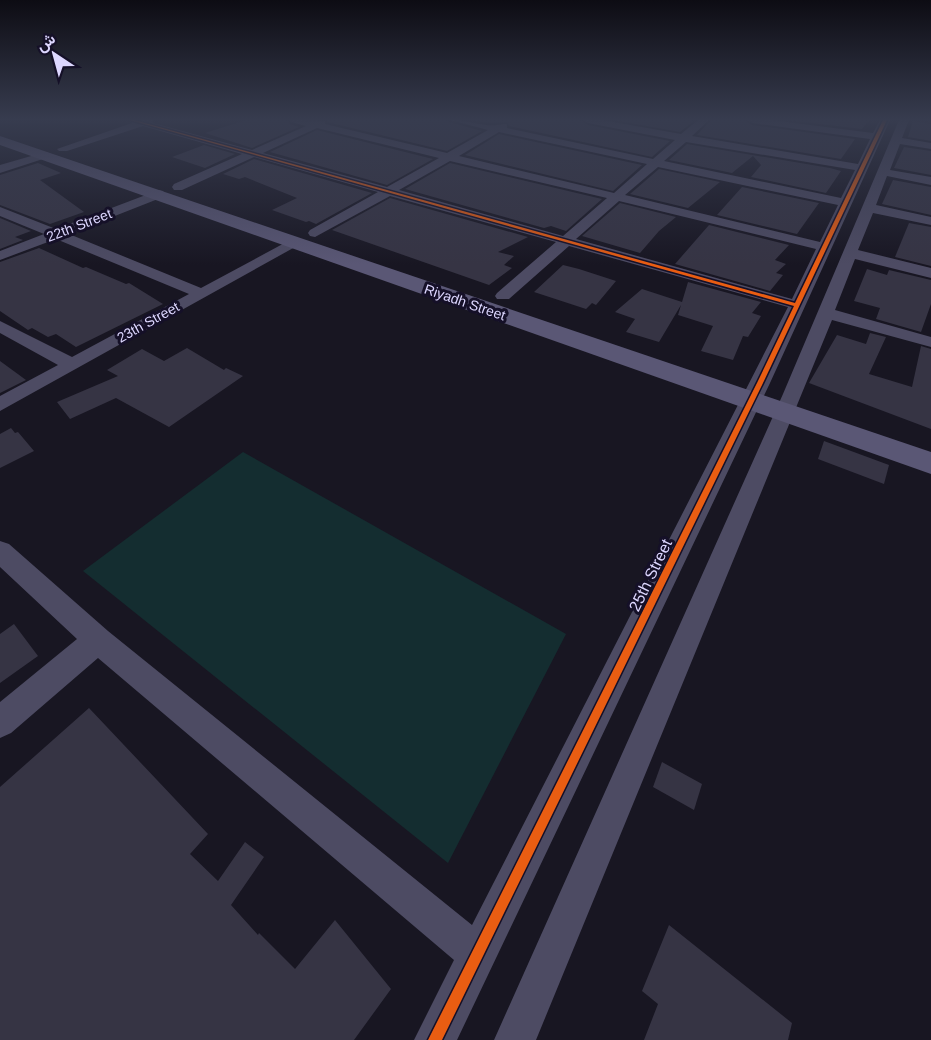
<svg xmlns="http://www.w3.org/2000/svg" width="931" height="1040" viewBox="0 0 931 1040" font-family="Helvetica,Vazirmatn,sans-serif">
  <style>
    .green { fill: #142d30 }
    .building { fill: #363444 }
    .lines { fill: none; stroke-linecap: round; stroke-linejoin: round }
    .minor { fill: #4d4b63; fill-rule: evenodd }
    .secondary { fill: #5a5775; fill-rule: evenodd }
    .cycleway-casing { stroke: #151028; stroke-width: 3 }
    .cycleway { fill: #e95d12; fill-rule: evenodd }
    .labels { text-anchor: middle; stroke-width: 6; stroke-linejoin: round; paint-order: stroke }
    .far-street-label { font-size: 14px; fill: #ddd7ff; stroke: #151028 }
    .street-label { font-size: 16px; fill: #ddd7ff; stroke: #151028 }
  </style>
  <rect width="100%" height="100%" fill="#181622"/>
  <!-- green -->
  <polygon class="green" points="243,452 566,634 448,863 83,571"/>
  <!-- building -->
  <g class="building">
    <polygon points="246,120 288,120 290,124 299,127 252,148 205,133"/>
    <polygon points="327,120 448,120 449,122 482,131 447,151 327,122"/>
    <polygon points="469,120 581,120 588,125 670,141 652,157 509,126 507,122 492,123"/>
    <polygon points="613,120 695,120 680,132"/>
    <polygon points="711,120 745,120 752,125 855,139 841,159 697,135"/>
    <polygon points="786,120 869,120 862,129"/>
    <polygon points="913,121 931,124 931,141 908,137"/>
    <polygon points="317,130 433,159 387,185 270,152"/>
    <polygon points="499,134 642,165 613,191 465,155"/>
    <polygon points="687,144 830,168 841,171 826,193 751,177 761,165 753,156 732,173 669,160"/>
    <polygon points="204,145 235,154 205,168 172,157"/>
    <polygon points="904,147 931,151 931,175 894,168"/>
    <polygon points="254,159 372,193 316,224 309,221 306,222 272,210 297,198 245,177 239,179 223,174"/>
    <polygon points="38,163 61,173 40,180 84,212 50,224 0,205 0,175"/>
    <polygon points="450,163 602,199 566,231 551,226 544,228 405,189"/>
    <polygon points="659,169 720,182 688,208 630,194"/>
    <polygon points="893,180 931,187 931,215 882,204"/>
    <polygon points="742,187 819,203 797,234 717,215"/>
    <polygon points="390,198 528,237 498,252 514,256 504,265 512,268 489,285 332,230"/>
    <polygon points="620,203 676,217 659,231 640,253 582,236"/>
    <polygon points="0,218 31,231 15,237 23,240 0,249"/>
    <polygon points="909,223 931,227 931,266 895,257"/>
    <polygon points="709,225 789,245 775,260 786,264 776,273 783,275 770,291 675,264"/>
    <polygon points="39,248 83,268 86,267 126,284 129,283 163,304 76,347 56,334 48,337 32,328 28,330 0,311 0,262"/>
    <polygon points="563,265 579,269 616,281 596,305 592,303 586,309 534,292"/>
    <polygon points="867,269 887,275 889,270 931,280 931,304 921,332 876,319 880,308 854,301"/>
    <polygon points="688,282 761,302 752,313 761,316 748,337 743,336 733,360 701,351 713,326 678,315 681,305 659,342 626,332 635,319 615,312 642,289 682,302"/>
    <polygon points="870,333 886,337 869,374 912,387 921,346 931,349 931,429 809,383 837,335 866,344"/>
    <polygon points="187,348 224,370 226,368 243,376 169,427 116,398 70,419 57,402 118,376 107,370 142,349 164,361"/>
    <polygon points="0,361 26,380 0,393"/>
    <polygon points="11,428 15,433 18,432 34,451 0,468 0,434"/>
    <polygon points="824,441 889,465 884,484 818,459"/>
    <polygon points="14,624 38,656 0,683 0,634"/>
    <polygon points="89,708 208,834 190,854 218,881 245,842 264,857 231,905 258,935 259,933 295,969 335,920 391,989 354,1040 0,1040 0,787"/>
    <polygon points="662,762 702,784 694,810 653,787"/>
    <polygon points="669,925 792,1023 788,1040 644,1040 658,1004 642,991"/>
  </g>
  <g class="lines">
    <!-- minor -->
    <g class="minor">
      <path d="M127 120H153V123L252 150 306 126 291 122 290 120C302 120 314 120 325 121V124L447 153 488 130 450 120C465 119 485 127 497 125 500 125 503 123 507 124V128L653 159 675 140 588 123 583 120H602L681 134 698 120H709L692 136 858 164 870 139 752 123 747 120H771L873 133 880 120H890L770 383 457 1040H414L454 960 98 658 11 733 0 738V702L77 639 0 567V541L9 544 108 631 472 925 788 307 569 246 509 299H497L495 296 497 293 556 242 390 196 315 237 310 236 308 233 310 230 378 192 254 157 182 190H174L172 187 174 184 242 154 143 126 67 151H59L57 149 132 123ZM317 128 439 158 387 187 263 153ZM499 132 647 164 614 193 459 156ZM686 142 855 170 841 198 664 161ZM450 161 607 198 563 236 399 190ZM658 167 838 205 820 242 625 195ZM619 201 816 249 792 299 576 239Z"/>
      <polygon points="899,120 909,120 902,138 931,143 931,149 900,144 890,170 931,177 931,185 887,176 876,205 931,217 931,225 873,213 858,250 931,268 931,278 855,259 835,310 931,337 931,347 832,320 536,1040 494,1040 783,394"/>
      <polygon points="45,152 49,153 49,157 0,173 0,165"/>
      <polygon points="159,190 163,191 165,194 163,197 69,234 201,288 292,239 297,238 304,242 0,411 0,396 58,365 0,333 0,321 72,357 189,294 56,239 0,260 0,251 44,234 0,216 0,207 56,229"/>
    </g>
    <!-- secondary -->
    <polygon class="secondary" points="0,136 931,452 931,474 0,145"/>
    <defs>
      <polygon id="cycleway" points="130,120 134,120 795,303 883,120 887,120 763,383 442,1040 428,1040 757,383 794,306"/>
    </defs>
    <!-- cycleway casing -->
    <use href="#cycleway" class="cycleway-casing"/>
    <!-- cycleway -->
    <use href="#cycleway" class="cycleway"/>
  </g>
  <!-- sky -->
  <linearGradient id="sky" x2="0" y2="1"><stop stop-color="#0d0c13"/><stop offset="0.45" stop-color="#373c4f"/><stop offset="1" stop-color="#373c4f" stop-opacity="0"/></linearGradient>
  <rect width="931" height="265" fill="url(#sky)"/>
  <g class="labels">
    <!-- far-street labels -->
    <g class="far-street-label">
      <text transform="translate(79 225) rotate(-21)" y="5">22th Street</text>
      <text transform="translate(465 302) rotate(19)" y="5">Riyadh Street</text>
      <text transform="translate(148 322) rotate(-29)" y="5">23th Street</text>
    </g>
    <!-- street labels -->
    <g class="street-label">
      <text transform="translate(650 575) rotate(-64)" y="6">25th Street</text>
    </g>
  </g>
  <!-- north arrow -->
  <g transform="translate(54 54) rotate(324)" stroke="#151028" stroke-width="4.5" paint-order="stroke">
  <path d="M0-4.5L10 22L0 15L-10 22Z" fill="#ddd7ff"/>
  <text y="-9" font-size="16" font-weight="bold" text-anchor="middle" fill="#ddd7ff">ش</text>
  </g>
</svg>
